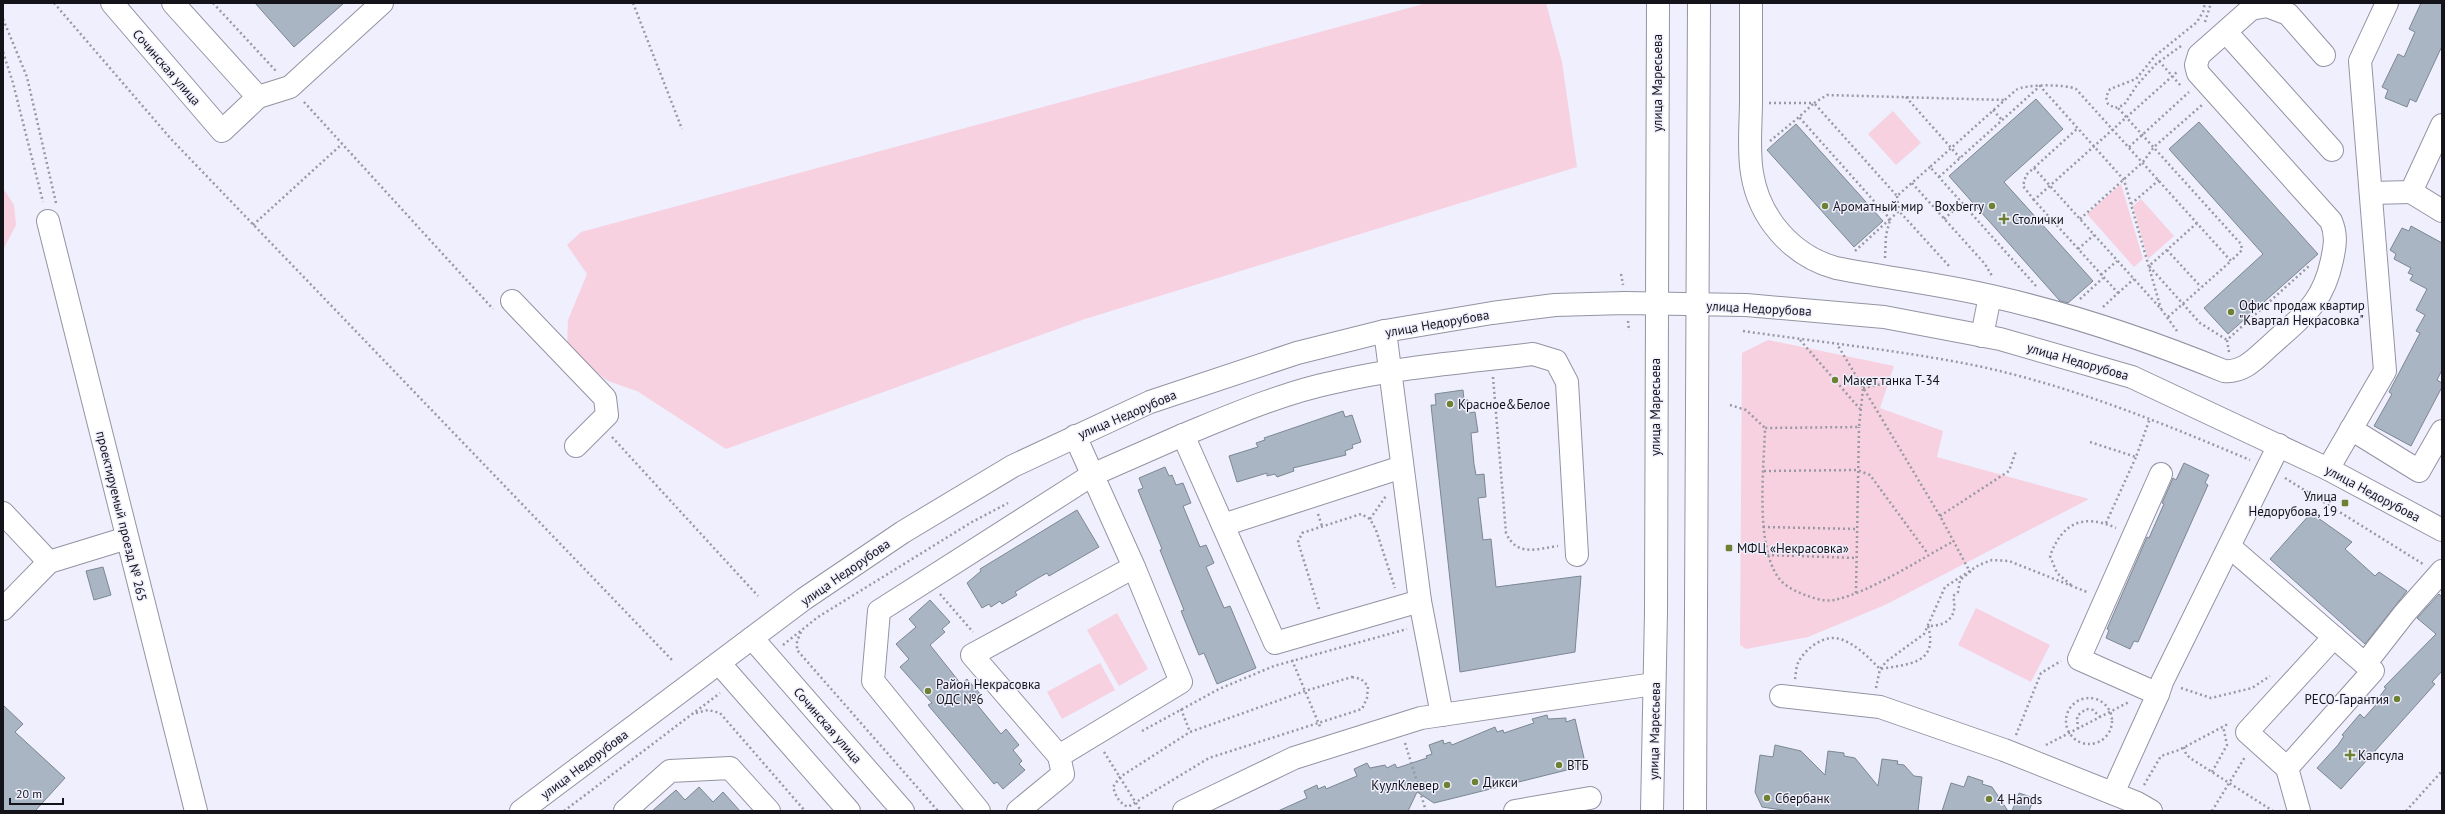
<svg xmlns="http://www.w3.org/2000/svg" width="2445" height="814" viewBox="0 0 2445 814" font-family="'PT Sans',sans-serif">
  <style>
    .green { fill: #f7d1e0 }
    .building { fill: #a9b5c2; stroke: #7c8794 }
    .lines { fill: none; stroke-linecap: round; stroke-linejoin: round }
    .minor-casing { stroke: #9493a3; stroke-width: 24 }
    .path { stroke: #9999a3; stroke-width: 2.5; stroke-dasharray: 2 3; stroke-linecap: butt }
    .minor { stroke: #fff; stroke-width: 22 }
    .poi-dot { fill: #6e8132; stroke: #efeffd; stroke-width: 1.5 }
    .labels { text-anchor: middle; stroke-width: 3; stroke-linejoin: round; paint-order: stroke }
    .street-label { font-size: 13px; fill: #141319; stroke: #efeffd }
    .poi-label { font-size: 13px; fill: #141319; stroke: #efeffd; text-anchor: start }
  </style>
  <rect width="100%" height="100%" fill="#efeffd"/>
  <!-- green -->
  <g class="green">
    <polygon points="1427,3 1546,3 1562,62 1577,167 1085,319 726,449 637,391 608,381 567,350 568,320 587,274 567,245 581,232"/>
    <polygon points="1893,111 1921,143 1896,165 1868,134"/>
    <polygon points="2121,184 2143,259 2134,267 2087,214"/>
    <polygon points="3,188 14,205 16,225 3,250"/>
    <polygon points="2141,199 2174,236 2148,259 2133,206"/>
    <polygon points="1768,340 1894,366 1880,408 1943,431 1937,457 2089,499 1885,605 1808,637 1746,649 1740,645 1742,353"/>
    <polygon points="1976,608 2050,645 2031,682 1958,645"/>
    <polygon points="1117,613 1148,669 1119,686 1087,630"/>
    <polygon points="1100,663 1115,690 1062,719 1047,692"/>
  </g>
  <!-- building -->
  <g class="building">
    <polygon points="255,3 344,3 294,47"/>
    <polygon points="2421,3 2442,3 2442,46 2416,102 2410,99 2407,107 2385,98 2388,90 2382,87 2398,54 2404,57 2415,32 2409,29"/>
    <polygon points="2036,99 2063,129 2004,182 2093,281 2068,303 2060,301 1949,176"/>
    <polygon points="2199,122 2318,254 2228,334 2204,308 2263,254 2169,149"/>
    <polygon points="1796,124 1883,221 1854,247 1767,150"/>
    <polygon points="2411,226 2442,243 2442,370 2437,380 2442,383 2442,387 2411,446 2374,426 2392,394 2389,392 2420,333 2416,331 2425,315 2416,310 2427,289 2410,280 2413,275 2408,273 2411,268 2394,259 2396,254 2390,250 2402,228 2409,231"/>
    <polygon points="1463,390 1464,400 1468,400 1469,413 1475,412 1478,432 1471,433 1474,464 1476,475 1484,474 1486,497 1478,498 1483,540 1491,539 1496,587 1581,576 1575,652 1460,672 1431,405 1436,405 1435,394"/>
    <polygon points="1343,411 1345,417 1352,415 1361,442 1352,445 1353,448 1345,451 1346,455 1293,468 1294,471 1277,477 1275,474 1267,476 1267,473 1237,482 1229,456 1258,447 1256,443 1265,440 1264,438"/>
    <polygon points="2184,463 2209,475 2205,483 2208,485 2138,642 2134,641 2130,649 2106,638 2109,630 2107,629 2147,537 2149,538 2164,504 2162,503 2173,478 2176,480"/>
    <polygon points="1165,467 1169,476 1172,475 1176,485 1183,483 1191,503 1183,506 1200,547 1206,545 1214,563 1206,567 1224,608 1230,606 1256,668 1217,684 1204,653 1199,655 1192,638 1181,611 1184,610 1160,550 1162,549 1138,490 1143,488 1139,478"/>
    <polygon points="1077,510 1099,547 1049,576 1047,573 1038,578 1015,592 1017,595 1002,604 1000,601 991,607 989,604 982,608 967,583 981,571 980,569"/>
    <polygon points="2311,513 2352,542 2345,549 2375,576 2379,572 2407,591 2365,644 2270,559"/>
    <polygon points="103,567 111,595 94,600 86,571"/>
    <polygon points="2439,594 2442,597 2442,671 2432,682 2435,684 2341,789 2317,768 2338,745 2344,736 2342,735 2360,714 2364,718 2382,698 2380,696 2386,688 2384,687 2436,634 2417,618"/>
    <polygon points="930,600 950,622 942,629 945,632 930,645 961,684 967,679 982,696 975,702 1001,734 1006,729 1019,745 1013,750 1022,761 1019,764 1025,770 1003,789 997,782 994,784 970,755 928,705 932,703 900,667 909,659 896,644 916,627 909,619"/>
    <polygon points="3,705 23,724 15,732 65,778 35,811 3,811"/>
    <polygon points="1547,715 1548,719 1566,718 1566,722 1575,719 1584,758 1579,767 1434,803 1417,792 1408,811 1278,811 1307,798 1304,791 1317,785 1318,789 1325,786 1326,789 1357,776 1354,769 1367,763 1370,768 1385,765 1387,768 1395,764 1397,768 1427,758 1426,756 1432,754 1429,745 1443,740 1444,744 1450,742 1452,745 1495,727 1497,732 1503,730 1504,733 1534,723 1532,719"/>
    <polygon points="1775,745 1801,751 1825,775 1828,751 1844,753 1844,756 1855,758 1878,786 1882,759 1898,761 1897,764 1904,765 1914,776 1922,777 1918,811 1789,811 1762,807 1755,792 1760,755 1773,757"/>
    <polygon points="1968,776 1983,781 1982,784 1992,787 2008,811 1942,811 1951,783 1964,787"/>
    <polygon points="699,787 713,802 723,792 740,811 652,811 676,790 685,800"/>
    <polygon points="2019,793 2034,798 2029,811 2012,811"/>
  </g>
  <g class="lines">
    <defs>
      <g id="minor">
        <polyline points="112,3 222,131 258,97 290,87 382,3"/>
        <polyline points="173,3 258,97"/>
        <path d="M1751 3C1751 35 1751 68 1751 100 1751 124 1748 150 1752 173 1759 218 1792 256 1836 268 1887 278 1940 284 1991 296 2071 314 2148 340 2224 371 2245 373 2258 356 2273 343 2304 315 2323 303 2332 260 2335 246 2337 235 2331 221L2198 73 2196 65 2199 55 2251 9 2267 6 2288 14 2324 55"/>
        <polyline points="2226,32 2332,150"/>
        <polyline points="2411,192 2442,211"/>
        <polyline points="2371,193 2411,192 2442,125"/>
        <polyline points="48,221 196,811"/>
        <polyline points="512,301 605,398 607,415 576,446"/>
        <polyline points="1982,336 1990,296"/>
        <polyline points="2351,429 2419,471 2442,431"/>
        <path d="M1183 435C1232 415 1282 393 1335 382 1400 367 1467 362 1533 354L1556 361 1567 382 1577 555"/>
        <polyline points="1075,436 1134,567 972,655 1059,756 1181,682 1134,567"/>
        <polyline points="2328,469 2385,371 2360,61 2387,3"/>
        <polyline points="2161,474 2079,659 2158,694 2162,682 2279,445"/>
        <polyline points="3,513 49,562"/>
        <polyline points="1223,525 1402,467"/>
        <polyline points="2230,547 2373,671 2287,768 2299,811"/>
        <polyline points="1420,601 1442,715"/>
        <polyline points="3,609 49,562 127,538"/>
        <polyline points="752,638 903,811"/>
        <polyline points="719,663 849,811"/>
        <polyline points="2365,664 2404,614 2442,571"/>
        <polyline points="1781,696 1880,707 2004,750 2137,803 2151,811"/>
        <polyline points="2287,768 2247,732 2334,637"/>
        <polyline points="2113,793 2158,694"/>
        <polyline points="521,811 804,599 903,532 1013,466 1150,402 1297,353 1385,331 1492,313 1555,305 1625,303 1746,305 1884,317 2000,339 2132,377 2328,469 2442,530"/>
        <polyline points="625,811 670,771 730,768 769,811"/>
        <polyline points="979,811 873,681 879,611 1092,475 1183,435 1275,643 1420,601 1385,331"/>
        <polyline points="1018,811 1063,774 1059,756"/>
        <polyline points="1184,811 1294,758 1421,718 1654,684"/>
        <polyline points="1515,811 1590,798"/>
        <polyline points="1652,811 1656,612 1658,3"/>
        <polyline points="1695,811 1699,3"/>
      </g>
    </defs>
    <!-- minor casing -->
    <use href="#minor" class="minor-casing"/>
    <!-- path -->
    <g class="path">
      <polyline points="54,3 171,139 672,660"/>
      <polyline points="213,3 276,71"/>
      <polyline points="633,3 682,129"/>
      <polyline points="3,19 27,77 56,203"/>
      <polyline points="2205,22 2211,3"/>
      <polyline points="2181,46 2156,64 2137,85 2124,105 2115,108 2108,104 2106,97 2110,89 2136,79 2155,56 2197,22 2203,12 2205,3"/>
      <polyline points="3,52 13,83 43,202"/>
      <polyline points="2159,61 2181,86"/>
      <polyline points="1906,97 1960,158"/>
      <polyline points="304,102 493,309"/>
      <polyline points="1769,103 1814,103 1827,95 2004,100"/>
      <polyline points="1993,110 2002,120"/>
      <polyline points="1770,141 1799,117"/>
      <polyline points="2129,147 2189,92"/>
      <polyline points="1930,167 1897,196 1814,103 1799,117 1890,219 1899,211 1949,266"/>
      <polyline points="2034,168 2161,309 2177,331"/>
      <polyline points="1939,177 2040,86 2124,180 2161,309"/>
      <polyline points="1912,183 1985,264 1992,276"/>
      <polyline points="1897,196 1899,211"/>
      <polyline points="2034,200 2023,186 2026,175 2078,128"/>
      <polyline points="2131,204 2159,180"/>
      <polyline points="1944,219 1962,203"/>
      <polyline points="2080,219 2143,162 2154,147 2202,105"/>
      <polyline points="2197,223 2149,266 2200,323 2227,340"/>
      <polyline points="253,225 342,144"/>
      <polyline points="2078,249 2094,235"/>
      <polyline points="2167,250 2201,287"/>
      <polyline points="1855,251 1890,219"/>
      <polyline points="1885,258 1886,235 1890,220"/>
      <polyline points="1621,274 1623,285"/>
      <polyline points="2101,275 2117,261"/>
      <path d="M2036 286 1930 167 2016 90C2025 84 2066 84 2076 89L2231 261 2242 250 2241 244 2118 108"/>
      <polyline points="2118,293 2134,279"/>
      <polyline points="2080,299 2103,278"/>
      <polyline points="2103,307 2118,293 2034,200 2177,72"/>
      <polyline points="2168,317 2231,261"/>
      <polyline points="1628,321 1629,331"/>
      <path d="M1743 331C1819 342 1897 350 1973 365 2069 385 2160 422 2250 460"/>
      <polyline points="1800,340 1860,409"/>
      <polyline points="2229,352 2227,340 2309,266"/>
      <path d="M1493 377 1506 533C1517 557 1536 549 1558 546"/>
      <polyline points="1863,388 1896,381"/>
      <path d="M1863 389 1859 427 1765 428C1764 467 1755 544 1778 577 1784 586 1795 591 1805 595 1814 598 1824 602 1834 600 1869 593 1922 558 1954 541"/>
      <polyline points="1730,405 1746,410 1765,428"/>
      <polyline points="612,437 758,596"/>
      <polyline points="2090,442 2136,457 2150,418"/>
      <polyline points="1764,471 1857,470 1870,475 1928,554"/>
      <polyline points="2285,478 2423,564"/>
      <polyline points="1318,514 1322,526"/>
      <polyline points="1940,516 2009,471 2016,451"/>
      <polyline points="1370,519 1386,496"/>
      <polyline points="2106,523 2136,457"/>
      <polyline points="1763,527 1857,529"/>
      <polyline points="1767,555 1856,558"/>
      <path d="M2071 585 2057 573 2050 556C2062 523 2083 513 2116 528"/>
      <polyline points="1856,593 1859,427"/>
      <polyline points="940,594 973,632"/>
      <polyline points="1319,609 1298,542 1302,533 1361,514 1370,519 1376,530 1395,588"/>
      <polyline points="801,632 797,641 797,650 938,811"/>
      <polyline points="783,645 818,617 972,522 1008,503"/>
      <polyline points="1292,660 1321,729"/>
      <path d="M1352 677 1361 679 1368 686 1367 698 1362 709 1209 758 1128 807C1118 802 1116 796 1113 787L1120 777 1190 732 1305 691Z"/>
      <path d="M1795 679C1796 673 1796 666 1799 661 1806 648 1825 634 1840 639 1856 644 1869 658 1880 669 1907 664 1939 665 1928 626 1949 626 1958 615 1953 596L1958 592 1960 580 1970 572 1940 516 1837 344"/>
      <polyline points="1876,688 1880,669 1887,661 1924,634 1945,587 1979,565 1992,560 2009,561 2087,592"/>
      <polyline points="2181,688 2211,698 2252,688 2270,676"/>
      <circle cx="2089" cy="721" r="23"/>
      <polyline points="1181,709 1190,732"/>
      <polyline points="696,713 708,710 720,713 805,811"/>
      <polyline points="2078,729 2077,716 2086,709 2093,710 2100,717"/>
      <polyline points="1142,731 1219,689 1274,666 1407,629"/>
      <polyline points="2016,735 2041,673 2061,661"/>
      <polyline points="1405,743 1426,811"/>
      <polyline points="2046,745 2129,702"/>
      <polyline points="2184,747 2186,754 2190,758 2273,811"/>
      <polyline points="1104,752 1141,811"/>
      <polyline points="2212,772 2227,745 2223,726"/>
      <polyline points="2144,785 2161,756 2179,750 2228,724"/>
      <polyline points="564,811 720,693"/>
      <polyline points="2212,811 2245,757"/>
      <polyline points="2406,811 2442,771"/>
    </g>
    <!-- minor -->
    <use href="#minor" class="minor"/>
  </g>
  <!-- markers -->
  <g class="poi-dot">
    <circle cx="1825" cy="206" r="4"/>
    <circle cx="1992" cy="206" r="4"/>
    <path d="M2002 213h4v4h4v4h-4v4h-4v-4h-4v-4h4z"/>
    <circle cx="2231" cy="312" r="4"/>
    <circle cx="1835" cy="380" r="4"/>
    <circle cx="1450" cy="404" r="4"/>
    <rect x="2341" y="499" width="8" height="8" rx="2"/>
    <rect x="1725" y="544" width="8" height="8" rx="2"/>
    <circle cx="928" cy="691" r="4"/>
    <circle cx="2397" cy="699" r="4"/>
    <path d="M2348 749h4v4h4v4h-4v4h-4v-4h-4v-4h4z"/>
    <circle cx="1559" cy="765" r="4"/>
    <circle cx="1475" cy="782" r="4"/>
    <circle cx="1447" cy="785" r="4"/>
    <circle cx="1767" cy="798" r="4"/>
    <circle cx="1989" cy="799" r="4"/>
  </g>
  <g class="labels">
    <!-- street labels -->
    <g class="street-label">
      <text transform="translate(167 67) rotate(49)" y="5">Сочинская улица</text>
      <text transform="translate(1657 83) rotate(-90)" y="5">улица Маресьева</text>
      <text transform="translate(1759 308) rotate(3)" y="5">улица Недорубова</text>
      <text transform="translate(1437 323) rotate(-10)" y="5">улица Недорубова</text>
      <text transform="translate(2078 361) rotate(16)" y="5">улица Недорубова</text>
      <text transform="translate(1655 407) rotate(-90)" y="5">улица Маресьева</text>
      <text transform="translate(1127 414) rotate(-23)" y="5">улица Недорубова</text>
      <text transform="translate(2373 493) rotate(28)" y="5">улица Недорубова</text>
      <text transform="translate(122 516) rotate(76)" y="5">проектируемый проезд № 265</text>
      <text transform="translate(845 572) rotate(-35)" y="5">улица Недорубова</text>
      <text transform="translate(828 725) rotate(49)" y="5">Сочинская улица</text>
      <text transform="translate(1654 731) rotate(-89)" y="5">улица Маресьева</text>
      <text transform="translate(584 764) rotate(-37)" y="5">улица Недорубова</text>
    </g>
    <!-- poi labels -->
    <g class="poi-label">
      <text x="1833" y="211">Ароматный мир</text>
      <text x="1984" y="211" text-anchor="end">Boxberry</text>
      <text x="2012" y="224">Столички</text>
      <text x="2239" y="310">Офис продаж квартир<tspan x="2239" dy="15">"Квартал Некрасовка"</tspan></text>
      <text x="1843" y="385">Макет танка Т-34</text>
      <text x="1458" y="409">Красное&amp;Белое</text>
      <text x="2337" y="501" text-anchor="end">Улица<tspan x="2337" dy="15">Недорубова, 19</tspan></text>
      <text x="1737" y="553">МФЦ «Некрасовка»</text>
      <text x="936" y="689">Район Некрасовка<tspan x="936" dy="15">ОДС №6</tspan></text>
      <text x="2389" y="704" text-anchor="end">РЕСО-Гарантия</text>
      <text x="2358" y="760">Капсула</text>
      <text x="1567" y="770">ВТБ</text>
      <text x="1483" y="787">Дикси</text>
      <text x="1439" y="790" text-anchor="end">КуулКлевер</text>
      <text x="1775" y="803">Сбербанк</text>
      <text x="1997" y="804">4 Hands</text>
    </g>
  </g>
  <!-- border -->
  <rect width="2445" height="814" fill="none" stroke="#141319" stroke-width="8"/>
  <!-- scale -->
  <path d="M10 798v6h53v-6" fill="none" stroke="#141319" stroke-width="2"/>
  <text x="16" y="798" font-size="12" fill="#141319" stroke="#efeffd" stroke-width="3" paint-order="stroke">20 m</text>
</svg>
